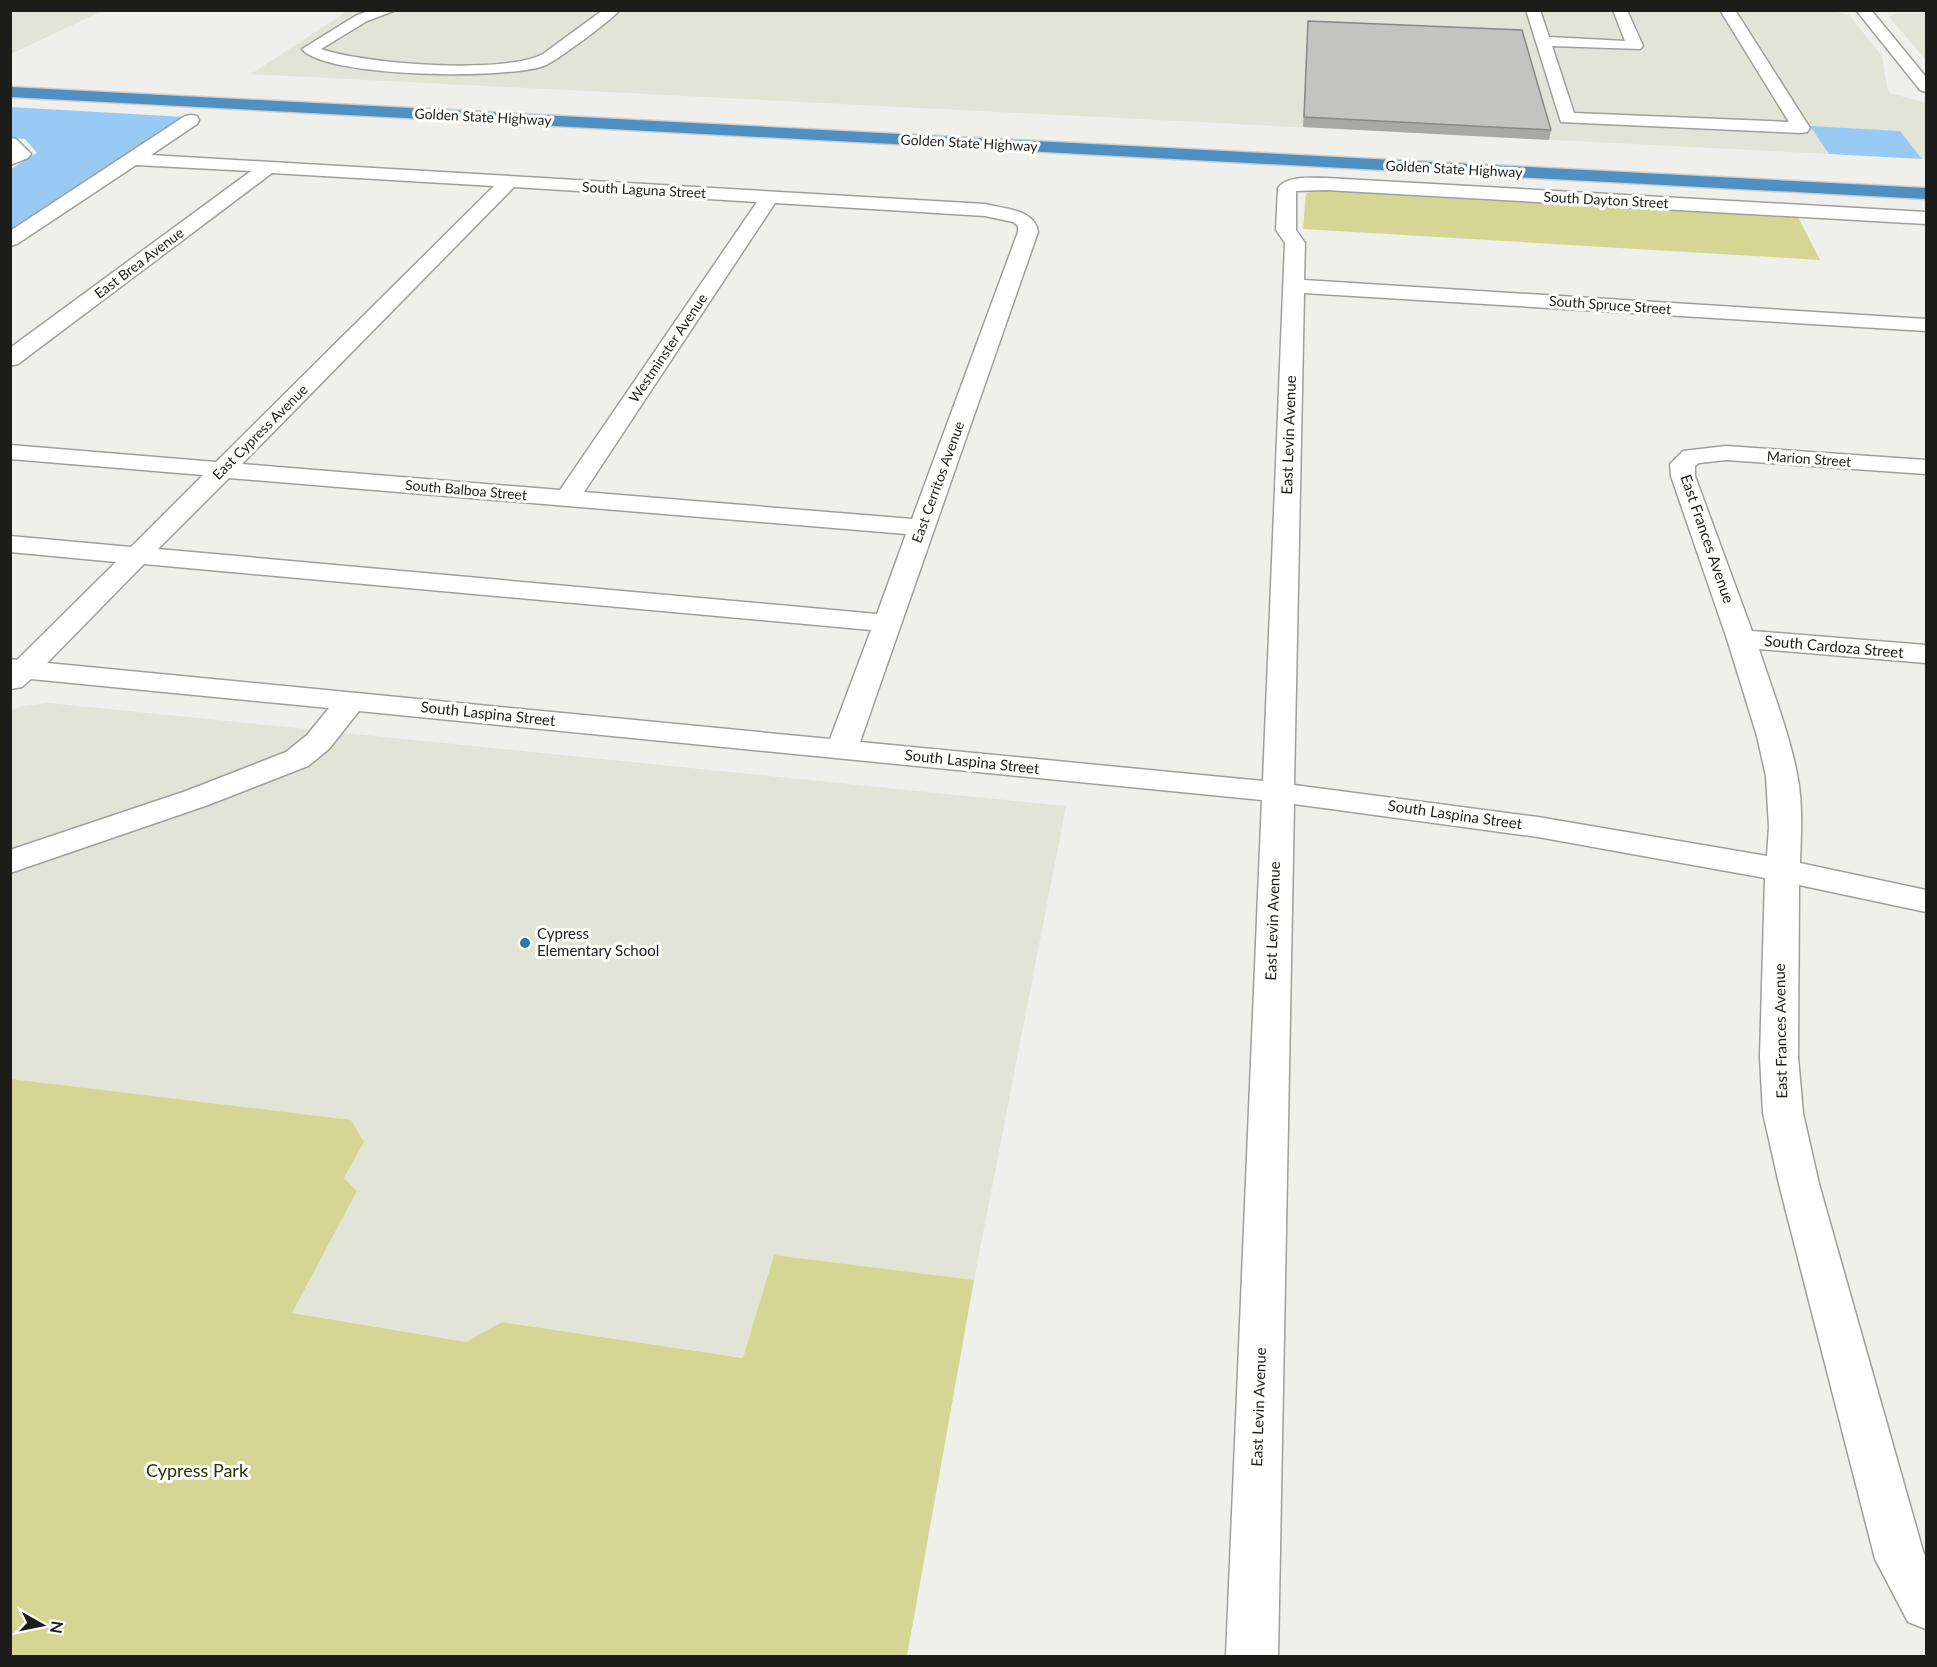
<svg xmlns="http://www.w3.org/2000/svg" width="1937" height="1667" viewBox="0 0 1937 1667" font-family="Lato,sans-serif">
  <style>
    .built { fill: #e3e4d8 }
    .green { fill: #d6d694 }
    .water { fill: #99caf3 }
    .lines { fill: none; stroke-linecap: round; stroke-linejoin: round }
    .minor-casing { stroke: #9f9f9c; stroke-width: 3 }
    .highway-casing { stroke: #cdcdcd; stroke-width: 3 }
    .minor { fill: #fff; fill-rule: evenodd }
    .highway { fill: #4f90c2; fill-rule: evenodd }
    .wall { fill: #a8a8a4 }
    .building { fill: #c3c3bf; stroke: #888886; stroke-width: 1.5 }
    .poi-dot { fill: #2f77ab; stroke: #fffffe; stroke-width: 2 }
    .labels { text-anchor: middle; stroke-width: 6; stroke-linejoin: round; paint-order: stroke }
    .far-street-label { font-size: 14px; fill: #1c1c1b; stroke: #fffffe }
    .street-label { font-size: 15px; fill: #1c1c1b; stroke: #fffffe }
    .poi-label { font-size: 15px; fill: #1c1c1b; stroke: #fffffe; text-anchor: start }
    .near-park-label { font-size: 18px; fill: #302f00; stroke: #fffffe }
  </style>
  <rect width="100%" height="100%" fill="#efefeb"/>
  <!-- built -->
  <g class="built">
    <polygon points="11,10 102,10 102,11 11,54"/>
    <polygon points="349,10 1832,11 1849,15 1882,56 1887,87 1890,93 1926,103 1926,159 1922,159 1900,131 1811,127 1829,154 251,74"/>
    <polygon points="1897,13 1926,13 1926,60 1889,17"/>
    <polygon points="49,703 1066,806 974,1280 774,1255 744,1358 502,1322 466,1342 292,1313 357,1191 344,1178 364,1142 351,1121 11,1079 10,711 22,706"/>
  </g>
  <!-- green -->
  <g class="green">
    <polygon points="1327,189 1797,215 1820,260 1303,229 1306,193"/>
    <polygon points="11,1079 351,1120 364,1142 344,1178 357,1191 292,1313 466,1342 502,1322 743,1358 774,1255 974,1280 907,1656 11,1656"/>
  </g>
  <!-- water -->
  <g class="water">
    <polygon points="10,107 185,117 11,232 11,169 37,153 25,139 11,138"/>
    <polygon points="1810,126 1900,131 1922,159 1829,154"/>
  </g>
  <g class="lines">
    <defs>
      <g id="minor">
        <path d="M372 10H396L367 21 321 49C363 64 504 75 543 54L603 10H620C610 21 559 59 546 65 511 80 325 78 302 49L357 15Z"/>
        <polygon points="1526,10 1540,10 1549,37 1625,41 1613,10 1627,10 1643,46 1640,49 1552,46 1574,113 1789,122 1720,10 1735,10 1810,128 1807,132 1801,133 1561,122"/>
        <polygon points="1856,10 1871,10 1926,77 1926,92 1920,90"/>
        <path d="M191 115 197 116 199 120 197 124 151 155 985 204C1004 209 1035 209 1038 232L860 742 1263 781 1285 243 1276 230 1278 188C1287 175 1312 178 1326 178L1926 212V224L1326 190 1296 191V230L1305 243 1304 280 1926 319V331L1304 293 1294 785 1538 817 1767 856 1769 827 1766 776 1757 736 1727 639 1671 476 1670 464 1683 451 1726 446 1926 460V474L1726 460 1699 463 1695 466V476L1752 631 1926 645V663L1759 649C1772 690 1789 732 1797 774 1803 803 1801 834 1800 863L1926 890V912L1799 885 1798 1057 1803 1113 1819 1184 1923 1551 1926 1558V1629L1908 1622 1875 1559 1779 1184 1763 1113 1760 1057 1765 878 1538 837 1294 804 1278 1656H1226L1262 800 359 711 329 749 308 766 208 805 10 873V850L186 791 286 752 307 735 329 708 31 679 22 687 10 689V659L17 660 116 562 10 552V536L131 547 203 475 10 459V445L216 462 494 186 272 173 18 364 10 366V348L251 171 136 165 17 244 10 246V231L185 116ZM514 187 757 202 560 490 242 464ZM775 203 985 216 1013 222 1018 226V232L912 519 584 492ZM229 478 906 534 877 614 158 549ZM144 564 871 630 830 739 47 663Z"/>
        <polygon points="10,138 16,139 31,154 28,158 10,165"/>
      </g>
      <polygon id="highway" points="10,87 1926,188 1926,199 10,97"/>
    </defs>
    <!-- minor casing -->
    <use href="#minor" class="minor-casing"/>
    <!-- highway casing -->
    <use href="#highway" class="highway-casing"/>
    <!-- minor -->
    <use href="#minor" class="minor"/>
    <!-- highway -->
    <use href="#highway" class="highway"/>
  </g>
  <!-- wall -->
  <polygon class="wall" points="1308,21 1551,130 1549,140 1303,127"/>
  <!-- building -->
  <polygon class="building" points="1308,21 1522,30 1551,130 1304,117"/>
  <!-- markers -->
  <circle class="poi-dot" cx="525" cy="943" r="6"/>
  <g class="labels">
    <!-- far-street labels -->
    <g class="far-street-label">
      <text transform="translate(483 117) rotate(3)" y="5">Golden State Highway</text>
      <text transform="translate(969 143) rotate(3)" y="5">Golden State Highway</text>
      <text transform="translate(1454 169) rotate(3)" y="5">Golden State Highway</text>
      <text transform="translate(644 190) rotate(3)" y="5">South Laguna Street</text>
      <text transform="translate(1606 200) rotate(3)" y="5">South Dayton Street</text>
      <text transform="translate(139 263) rotate(-37)" y="5">East Brea Avenue</text>
      <text transform="translate(1610 305) rotate(4)" y="5">South Spruce Street</text>
      <text transform="translate(668 348) rotate(-56)" y="5">Westminster Avenue</text>
      <text transform="translate(260 432) rotate(-45)" y="5">East Cypress Avenue</text>
      <text transform="translate(1809 459) rotate(4)" y="5">Marion Street</text>
      <text transform="translate(938 482) rotate(-70)" y="5">East Cerritos Avenue</text>
      <text transform="translate(466 490) rotate(5)" y="5">South Balboa Street</text>
    </g>
    <!-- street labels -->
    <g class="street-label">
      <text transform="translate(1289 435) rotate(-88)" y="5">East Levin Avenue</text>
      <text transform="translate(1707 539) rotate(71)" y="5">East Frances Avenue</text>
      <text transform="translate(1834 647) rotate(5)" y="5">South Cardoza Street</text>
      <text transform="translate(488 714) rotate(6)" y="5">South Laspina Street</text>
      <text transform="translate(972 762) rotate(6)" y="5">South Laspina Street</text>
      <text transform="translate(1455 815) rotate(8)" y="5">South Laspina Street</text>
      <text transform="translate(1273 921) rotate(-88)" y="5">East Levin Avenue</text>
      <text transform="translate(1781 1031) rotate(-91)" y="5">East Frances Avenue</text>
      <text transform="translate(1259 1407) rotate(-88)" y="5">East Levin Avenue</text>
    </g>
    <!-- poi labels -->
    <g class="poi-label">
      <text x="537" y="939">Cypress<tspan x="537" dy="17">Elementary School</tspan></text>
    </g>
    <!-- near-park labels -->
    <g class="near-park-label">
      <text x="197" y="1477">Cypress Park</text>
    </g>
  </g>
  <!-- border -->
  <rect width="1937" height="1667" fill="none" stroke="#1c1c1b" stroke-width="24"/>
  <!-- north arrow -->
  <g transform="translate(42 1625) rotate(99)" stroke="#fffffe" stroke-width="4.5" paint-order="stroke">
  <path d="M0-4.5L10 22L0 15L-10 22Z" fill="#1c1c1b"/>
  <text y="-9" font-size="16" font-weight="bold" text-anchor="middle" fill="#1c1c1b">N</text>
  </g>
</svg>
